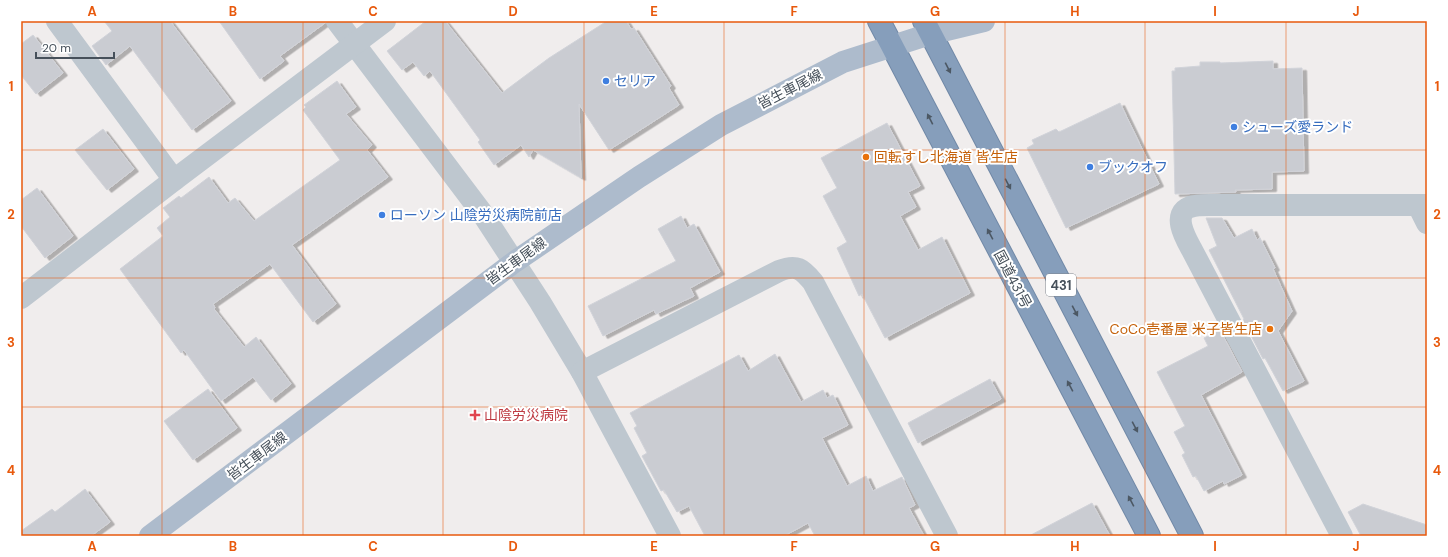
<svg xmlns="http://www.w3.org/2000/svg" width="1448" height="557" viewBox="0 0 1448 557" font-family="'DM Sans','Noto Sans JP',sans-serif">
  <style>
    .building { fill: #caccd2; stroke: #d1d3d9; filter: url(#shadow) }
    .lines { fill: none; stroke-linecap: round; stroke-linejoin: round }
    .highway-casing { stroke: #7189a7; stroke-width: 24 }
    .minor { stroke: #bec7cf; stroke-width: 22 }
    .major { stroke: #adbbcc; stroke-width: 22 }
    .highway { stroke: #869ebb; stroke-width: 22 }
    .oneway { fill: #4c5864 }
    .grid { fill: none; stroke: #e8590c; stroke-width: 1; stroke-opacity: 0.55 }
    .shop-dot { fill: #3f7fe0; stroke: #fff; stroke-width: 1.5 }
    .food-dot { fill: #e8710a; stroke: #fff; stroke-width: 1.5 }
    .health-dot { fill: #e0444e; stroke: #fff; stroke-width: 1.5 }
    .labels { text-anchor: middle; stroke-width: 4; stroke-linejoin: round; paint-order: stroke }
    .shield { fill: #fff; stroke: #7e848c; stroke-width: 1 }
    .shield-label { font-size: 13px; font-weight: bold; fill: #46505a }
    .shop-label { font-size: 14px; fill: #366cbe; stroke: #fff; text-anchor: start }
    .street-label { font-size: 14px; fill: #46505a; stroke: #fff }
    .food-label { font-size: 14px; fill: #c56008; stroke: #fff; text-anchor: start }
    .health-label { font-size: 14px; fill: #be3a42; stroke: #fff; text-anchor: start }
    .neatline { fill: none; stroke: #e8590c; stroke-width: 1.5 }
    .grid-label { font-size: 13px; text-anchor: middle; font-weight: bold; fill: #e8590c }
  </style>
  <defs>
    <filter id="shadow"><feDropShadow dx="4.5" dy="2.5" stdDeviation="0" flood-color="#0004"/></filter>
  </defs>
  <rect width="100%" height="100%" fill="#f0eded"/>
  <!-- building -->
  <g class="building">
    <polygon points="104,21 170,21 231,101 192,130 130,46 106,65 92,46 112,31"/>
    <polygon points="219,21 325,21 325,23 280,56 284,61 260,79"/>
    <polygon points="426,21 445,21 502,93 549,58 607,21 626,21 631,29 634,28 671,86 669,88 679,105 609,150 579,104 581,178 533,150 529,157 521,145 494,165 478,142 480,140 430,71 424,76 413,62 402,70 387,51"/>
    <polygon points="33,35 63,73 36,94 21,75 21,44"/>
    <polygon points="1273,61 1273,69 1302,68 1304,171 1272,172 1272,189 1235,190 1236,192 1175,194 1172,71 1175,71 1175,68 1200,66 1200,62 1220,62 1220,63"/>
    <polygon points="337,81 356,107 346,114 372,145 367,150 388,177 292,245 336,304 313,322 270,264 213,304 215,308 214,309 244,347 256,337 291,384 271,400 253,377 221,401 184,350 181,353 120,269 163,236 157,228 170,217 163,208 179,196 181,198 209,177 228,203 235,198 254,221 340,160 303,110 306,107 304,105"/>
    <polygon points="1120,103 1159,184 1066,228 1027,148 1034,144 1032,140 1056,129 1059,132"/>
    <polygon points="887,123 920,186 908,192 916,207 900,216 918,250 942,237 970,293 885,338 862,294 859,296 837,248 847,242 823,196 837,188 821,158"/>
    <polygon points="103,129 134,169 107,190 75,150"/>
    <polygon points="37,188 73,236 45,258 21,226 21,200"/>
    <polygon points="681,216 687,228 694,224 720,272 690,288 694,296 656,314 654,310 603,336 588,306 676,261 658,229"/>
    <polygon points="1206,218 1222,218 1234,238 1252,229 1257,240 1260,238 1275,268 1273,269 1292,311 1278,331 1304,381 1283,391 1265,358 1263,359 1243,320 1244,319 1209,250 1217,246"/>
    <polygon points="1220,330 1242,372 1201,395 1242,475 1224,484 1223,481 1204,491 1196,476 1193,477 1182,455 1185,453 1174,432 1185,426 1157,372 1208,346 1204,338"/>
    <polygon points="775,354 801,402 823,390 827,398 833,395 848,425 822,438 847,486 866,476 873,491 902,477 915,505 909,508 924,536 815,536 808,523 784,536 705,536 689,506 677,512 664,490 661,491 642,456 647,453 634,428 637,426 630,413 739,355 748,371"/>
    <polygon points="990,379 1001,399 918,443 908,423"/>
    <polygon points="208,389 237,428 193,460 164,421"/>
    <polygon points="85,489 110,522 91,536 21,536 21,531 52,509 55,512"/>
    <polygon points="1092,503 1110,536 1029,536"/>
    <polygon points="1363,504 1427,525 1427,536 1361,536 1348,512"/>
  </g>
  <g class="lines">
    <defs>
      <g id="highway">
        <polyline points="879,21 1149,536"/>
        <polyline points="924,21 1192,536"/>
      </g>
    </defs>
    <!-- highway casing -->
    <use href="#highway" class="highway-casing"/>
    <!-- minor -->
    <g class="minor">
      <polyline points="57,21 174,180"/>
      <polyline points="337,21 482,213 540,302 582,372 670,536"/>
      <polyline points="1418,205 1427,223"/>
      <polyline points="21,298 174,180 385,21"/>
      <path d="M582 372 779 271C797 264 802 269 813 282L947 536"/>
      <path d="M1342 536 1192 250C1186 239 1171 214 1190 207 1196 205 1203 205 1209 205H1427"/>
    </g>
    <!-- major -->
    <polyline class="major" points="150,536 513,263 639,177 721,125 843,62 930,34 984,21"/>
    <!-- highway -->
    <use href="#highway" class="highway"/>
  </g>
  <!-- one-way arrows -->
  <defs><path id="oneway-solid" d="M-6-.8H1V-3.2L6.5 0L1 3.2V.8H-6Z"/></defs>
  <g class="oneway">
    <use href="#oneway-solid" transform="translate(948 68) rotate(63)"/>
    <use href="#oneway-solid" transform="translate(930 119) rotate(-117)"/>
    <use href="#oneway-solid" transform="translate(1008 184) rotate(62)"/>
    <use href="#oneway-solid" transform="translate(990 234) rotate(-118)"/>
    <use href="#oneway-solid" transform="translate(1075 311) rotate(62)"/>
    <use href="#oneway-solid" transform="translate(1070 386) rotate(-118)"/>
    <use href="#oneway-solid" transform="translate(1135 427) rotate(62)"/>
    <use href="#oneway-solid" transform="translate(1131 501) rotate(-118)"/>
  </g>
  <!-- grid -->
  <path class="grid" d="M162 21V536M303 21V536M443 21V536M584 21V536M724 21V536M864 21V536M1005 21V536M1145 21V536M1286 21V536M21 150H1427M21 278H1427M21 407H1427"/>
  <!-- markers -->
  <g class="shop-dot">
    <circle cx="606" cy="81" r="4"/>
    <circle cx="1234" cy="127" r="4"/>
    <circle cx="1090" cy="167" r="4"/>
    <circle cx="382" cy="215" r="4"/>
  </g>
  <g class="food-dot">
    <circle cx="866" cy="157" r="4"/>
    <circle cx="1270" cy="329" r="4"/>
  </g>
  <path class="health-dot" d="M473 409h4v4h4v4h-4v4h-4v-4h-4v-4h4z"/>
  <g class="labels">
    <!-- shield labels -->
    <rect class="shield" x="1046" y="274" width="30" height="22" rx="3"/>
    <g class="shield-label">
      <text x="1061" y="290">431</text>
    </g>
    <!-- shop labels -->
    <g class="shop-label">
      <text x="614" y="86">セリア</text>
      <text x="1242" y="132">シューズ愛ランド</text>
      <text x="1098" y="172">ブックオフ</text>
      <text x="390" y="220">ローソン 山陰労災病院前店</text>
    </g>
    <!-- street labels -->
    <g class="street-label">
      <text transform="translate(790 89) rotate(-27)" y="5">皆生車尾線</text>
      <text transform="translate(516 261) rotate(-36)" y="5">皆生車尾線</text>
      <text transform="translate(1013 279) rotate(62)" y="5">国道431号</text>
      <text transform="translate(257 456) rotate(-37)" y="5">皆生車尾線</text>
    </g>
    <!-- food labels -->
    <g class="food-label">
      <text x="874" y="162">回転すし北海道 皆生店</text>
      <text x="1262" y="334" text-anchor="end">CoCo壱番屋 米子皆生店</text>
    </g>
    <!-- health labels -->
    <g class="health-label">
      <text x="484" y="420">山陰労災病院</text>
    </g>
  </g>
  <!-- border -->
  <rect width="1448" height="557" fill="none" stroke="#ffffff" stroke-width="44"/>
  <!-- scale -->
  <path d="M36 52v6h78v-6" fill="none" stroke="#46505a" stroke-width="2"/>
  <text x="42" y="52" font-size="12" fill="#46505a" stroke="#ffffff" stroke-width="3" paint-order="stroke">20 m</text>
  <rect x="22" y="22" width="1404" height="513" class="neatline"/>
  <g class="grid-label">
    <text x="92" y="16">A</text>
    <text x="233" y="16">B</text>
    <text x="373" y="16">C</text>
    <text x="513" y="16">D</text>
    <text x="654" y="16">E</text>
    <text x="794" y="16">F</text>
    <text x="935" y="16">G</text>
    <text x="1075" y="16">H</text>
    <text x="1215" y="16">I</text>
    <text x="1356" y="16">J</text>
    <text x="11" y="91">1</text>
    <text x="1437" y="91">1</text>
    <text x="11" y="219">2</text>
    <text x="1437" y="219">2</text>
    <text x="11" y="347">3</text>
    <text x="1437" y="347">3</text>
    <text x="11" y="475">4</text>
    <text x="1437" y="475">4</text>
    <text x="92" y="551">A</text>
    <text x="233" y="551">B</text>
    <text x="373" y="551">C</text>
    <text x="513" y="551">D</text>
    <text x="654" y="551">E</text>
    <text x="794" y="551">F</text>
    <text x="935" y="551">G</text>
    <text x="1075" y="551">H</text>
    <text x="1215" y="551">I</text>
    <text x="1356" y="551">J</text>
  </g>
</svg>
